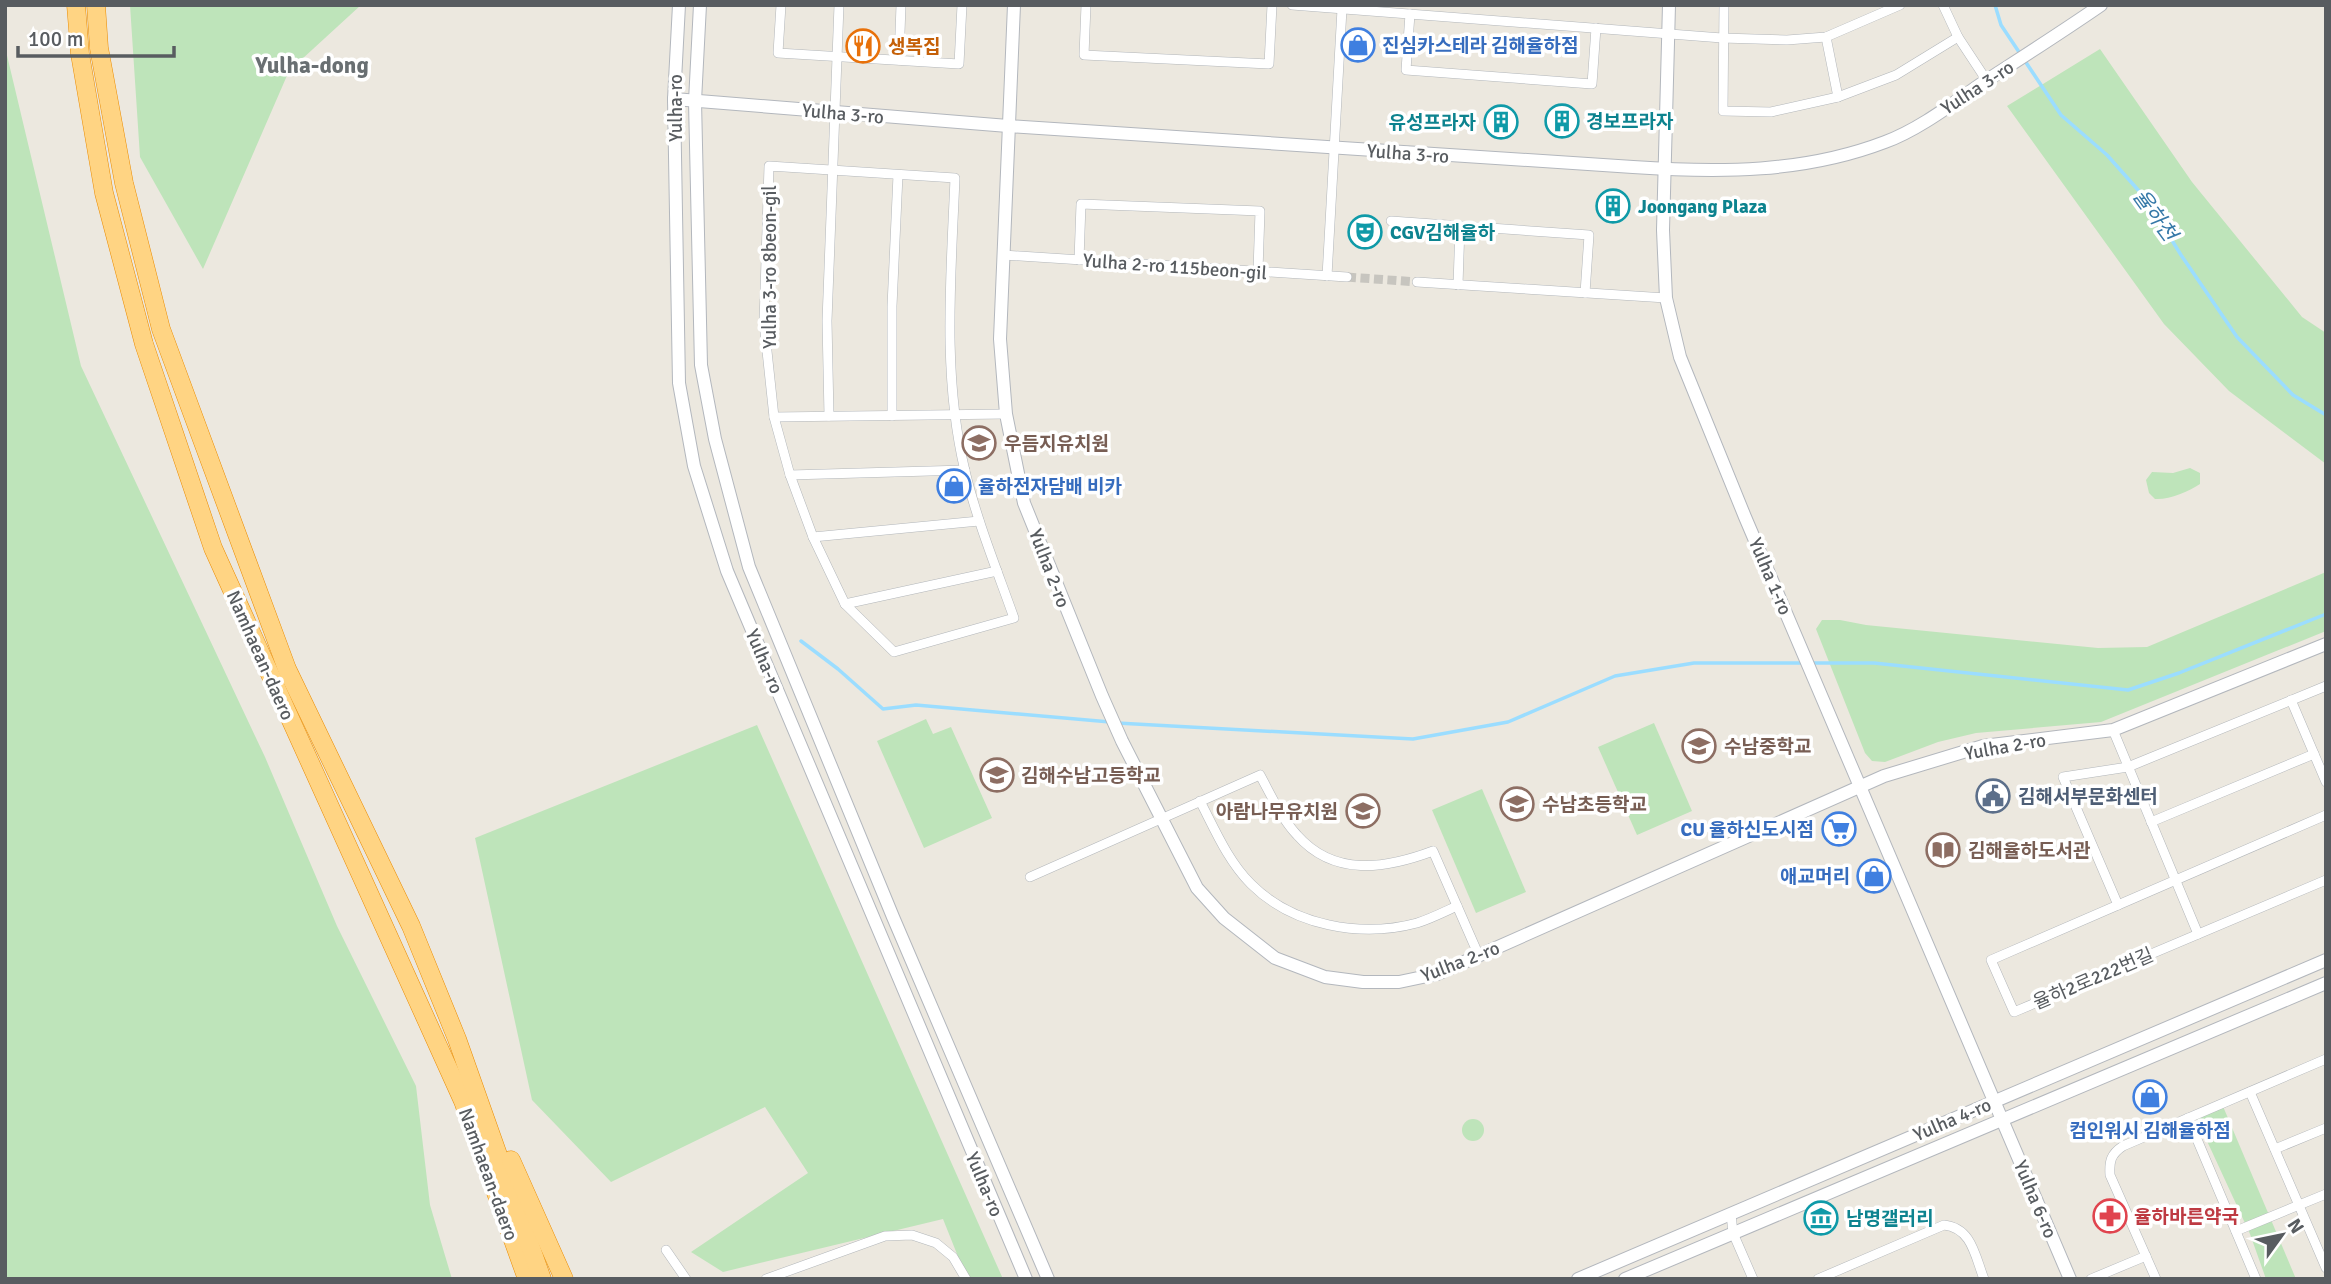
<svg xmlns="http://www.w3.org/2000/svg" width="2331" height="1284" viewBox="0 0 2331 1284" font-family="Signika,'Noto Sans KR',sans-serif">
  <style>
    .green { fill: #bee4ba }
    .lines { fill: none; stroke-linecap: round; stroke-linejoin: round }
    .stream { stroke: #9bddff; stroke-width: 3.5 }
    .street-tunnel { stroke: #c7c5bf; stroke-width: 9; stroke-dasharray: 9 4.5; stroke-linecap: butt }
    .street-casing { stroke: #b2b6ba; stroke-width: 10 }
    .secondary-casing { stroke: #b3b7bd; stroke-width: 14 }
    .highway-casing { stroke: #ea8b00; stroke-width: 19 }
    .street { stroke: #fff; stroke-width: 9 }
    .secondary { stroke: #fff; stroke-width: 12 }
    .highway { stroke: #ffd483; stroke-width: 18 }
    .labels { text-anchor: middle; stroke-width: 7; stroke-linejoin: round; paint-order: stroke }
    .shop-label { font-size: 19px; font-weight: bold; fill: #366cbe; stroke: #fff; text-anchor: start }
    .food-label { font-size: 19px; font-weight: bold; fill: #c56008; stroke: #fff; text-anchor: start }
    .street-label { font-size: 19px; fill: #585c60; stroke: #fff }
    .culture-label { font-size: 19px; font-weight: bold; fill: #0d838f; stroke: #fff; text-anchor: start }
    .education-label { font-size: 19px; font-weight: bold; fill: #785e54; stroke: #fff; text-anchor: start }
    .service-label { font-size: 19px; font-weight: bold; fill: #4e5e75; stroke: #fff; text-anchor: start }
    .health-label { font-size: 19px; font-weight: bold; fill: #be3a42; stroke: #fff; text-anchor: start }
    .water-label { font-size: 21px; font-style: italic; fill: #3679a8; stroke: #fff }
    .quarter-label { font-size: 23px; font-weight: bold; fill: #696f72; stroke: #fff }
  </style>
  <rect width="100%" height="100%" fill="#ece8df"/>
  <!-- green -->
  <g class="green">
    <polygon points="130,5 361,5 289,71 203,269 140,157"/>
    <polygon points="5,47 81,366 265,757 337,926 416,1086 430,1205 452,1279 5,1279"/>
    <polygon points="2100,49 2192,182 2302,317 2326,333 2326,464 2229,391 2164,324 2007,106"/>
    <path d="M2190 468 2200 473V484C2188 492 2169 500 2155 499L2149 493 2146 480 2152 472 2173 473Z"/>
    <polygon points="2326,572 2326,631 2101,722 1976,733 1938,742 1885,762 1872,761 1865,753 1816,629 1822,620 1840,620 1866,625 2098,648 2147,647"/>
    <polygon points="926,719 933,734 951,727 992,818 924,848 877,741"/>
    <polygon points="1654,723 1692,811 1637,835 1598,747"/>
    <polygon points="757,725 1003,1279 967,1279 943,1219 723,1272 691,1252 808,1173 765,1107 611,1182 532,1100 475,838"/>
    <polygon points="1482,789 1526,892 1476,913 1432,810"/>
    <polygon points="2222,1104 2296,1279 2266,1279 2250,1234 2195,1115"/>
    <circle cx="1473" cy="1130" r="11"/>
  </g>
  <g class="lines">
    <!-- stream -->
    <g class="stream">
      <polyline points="1995,5 2001,25 2061,115 2107,155 2147,200 2181,255 2237,337 2293,395 2326,415"/>
      <polyline points="801,641 838,669 883,709 916,705 1110,722"/>
      <polyline points="1811,663 1874,663 2128,690 2179,673 2326,614"/>
      <polyline points="1117,723 1413,739 1508,722 1615,676 1694,663 1804,663"/>
    </g>
    <!-- street-tunnel -->
    <polyline class="street-tunnel" points="1347,277 1417,282"/>
    <defs>
      <g id="street">
        <polyline points="781,5 778,53 959,64 962,5"/>
        <polyline points="1086,5 1084,55 1269,64 1272,5"/>
        <polyline points="1292,5 1722,38 1787,40 1826,37 1900,5"/>
        <polyline points="1724,5 1723,111 1771,112 1838,97 1896,75 1958,37"/>
        <polyline points="1943,5 1958,37 1987,81"/>
        <polyline points="1410,14 1406,70 1592,84 1596,28"/>
        <polyline points="1826,37 1838,97"/>
        <polyline points="899,60 901,5"/>
        <path d="M769 166 955 178C951 275 942 376 965 471 977 521 997 570 1014 618L894 652 845 604 813 537 790 475 774 417 764 323Z"/>
        <polyline points="1391,221 1589,235 1585,293"/>
        <polyline points="1003,255 1347,277"/>
        <polyline points="1079,260 1081,204 1260,211 1258,271"/>
        <polyline points="1327,276 1342,9"/>
        <polyline points="1417,282 1666,298"/>
        <polyline points="1458,285 1460,226"/>
        <polyline points="829,416 827,321 839,5"/>
        <polyline points="892,416 892,306 898,175"/>
        <polyline points="774,417 1006,414"/>
        <polyline points="790,475 965,470"/>
        <polyline points="813,537 979,521"/>
        <polyline points="845,604 997,571"/>
        <polyline points="2291,700 2326,782"/>
        <polyline points="2113,730 2198,934"/>
        <path d="M1200 801C1215 830 1228 861 1251 884 1293 926 1361 938 1417 923 1430 919 1444 912 1457 906"/>
        <polyline points="2326,815 1991,960 2014,1012 2326,880"/>
        <polyline points="2151,822 2314,754"/>
        <path d="M1030 877 1260 775C1271 795 1281 818 1297 835 1334 877 1385 869 1433 851L1479 956"/>
        <polyline points="2118,905 2063,777 2128,767 2326,686"/>
        <polyline points="2250,1092 2326,1268"/>
        <polyline points="2188,1118 2256,1279"/>
        <polyline points="2275,1149 2326,1128"/>
        <polyline points="1731,1214 1733,1233 1753,1279"/>
        <polyline points="2236,1231 2326,1194"/>
        <polyline points="666,1250 686,1279"/>
        <polyline points="766,1279 885,1236 912,1235 936,1243 953,1257 966,1279"/>
        <path d="M1818 1279 1944 1225C1972 1228 1975 1256 1984 1279"/>
        <polyline points="2091,1279 2146,1256"/>
        <path d="M2156 1279 2110 1175C2109 1161 2111 1154 2123 1146L2326 1059"/>
      </g>
      <g id="secondary">
        <polyline points="679,5 674,99 679,383 694,466 727,571 1026,1279"/>
        <polyline points="700,5 695,101 701,365 715,439 749,567 893,917 1048,1279"/>
        <polyline points="1014,5 1000,339 1006,414 1024,503 1102,696 1122,741 1197,888 1224,918 1275,958 1325,977 1363,982 1399,982 1437,974 1884,776 1983,746 2113,730 2326,644"/>
        <polyline points="1669,5 1663,230 1666,298 1680,357 1745,517 2070,1279"/>
        <path d="M674 99 1008 126 1633 167C1719 173 1804 173 1885 142 1918 130 1952 104 1981 84 2021 58 2062 32 2101 5"/>
        <polyline points="1578,1279 2326,960"/>
        <polyline points="1625,1279 2326,983"/>
      </g>
      <g id="highway">
        <polyline points="76,5 80,54 104,193 144,344 213,548 463,1101 527,1279"/>
        <polyline points="96,5 99,48 124,183 161,329 287,669 411,926 457,1039 542,1279"/>
        <polyline points="511,1160 564,1279"/>
      </g>
    </defs>
    <!-- street casing -->
    <use href="#street" class="street-casing"/>
    <!-- secondary casing -->
    <use href="#secondary" class="secondary-casing"/>
    <!-- highway casing -->
    <use href="#highway" class="highway-casing"/>
    <!-- street -->
    <use href="#street" class="street"/>
    <!-- secondary -->
    <use href="#secondary" class="secondary"/>
    <!-- highway -->
    <use href="#highway" class="highway"/>
  </g>
  <!-- icons -->
  <defs>
    <symbol id="shop-ring" viewBox="-11 -11 22 22"><circle r="9.5" fill="#fff" stroke="#3f7fe0" stroke-width="1.5"/><path d="M-5-2.5h2.3a2.7 3.5 0 0 1 5.4 0H5L5.5 6h-11ZM-1.5-2.5h3a1.5 2.3 0 0 0-3 0Z" fill="#3f7fe0"/></symbol>
    <symbol id="restaurant-ring" viewBox="-11 -11 22 22"><circle r="9.5" fill="#fff" stroke="#e8710a" stroke-width="1.5"/><path d="M-5-6h1v4h1v-4h1v4h1v-4h1v5L-1.5 .5V6h-2V.5L-5-1ZM5-6V6H3V1.5H1.5Q1.5-4 5-6Z" fill="#e8710a"/></symbol>
    <symbol id="building-ring" viewBox="-11 -11 22 22"><circle r="9.5" fill="#fff" stroke="#0f9aa8" stroke-width="1.5"/><path d="M-4-6H4V6H1V3H-1V6H-4ZM-2.5-4.3h1.7v1.8h-1.7ZM.8-4.3h1.7v1.8H.8ZM-2.5-1h1.7V.8h-1.7ZM.8-1h1.7V.8H.8Z" fill="#0f9aa8"/></symbol>
    <symbol id="theatre-ring" viewBox="-11 -11 22 22"><circle r="9.5" fill="#fff" stroke="#0f9aa8" stroke-width="1.5"/><path d="M-5-5.5Q0-4 5-5.5V0Q5 5 0 6Q-5 5-5 0ZM-3.3-2.5H-1v1.5H-3.3ZM1-2.5H3.3v1.5H1ZM-2.8 1Q0 5.5 2.8 1Z" fill="#0f9aa8"/></symbol>
    <symbol id="school-ring" viewBox="-11 -11 22 22"><circle r="9.5" fill="#fff" stroke="#8d6e63" stroke-width="1.5"/><path d="M0-5L7-2L0 1L-7-2ZM-4 1L0 2.5L4 1V4Q0 6-4 4Z" fill="#8d6e63"/></symbol>
    <symbol id="civic-ring" viewBox="-11 -11 22 22"><circle r="9.5" fill="#fff" stroke="#5c6f8a" stroke-width="1.5"/><path d="M-.6-6.5H3V-4.5H.6V-3L4-1V1h2V6H-6V1h2V-1L-.6-3ZM-1.2 2.5V6h2.4V2.5Z" fill="#5c6f8a"/></symbol>
    <symbol id="supermarket-ring" viewBox="-11 -11 22 22"><circle r="9.5" fill="#fff" stroke="#3f7fe0" stroke-width="1.5"/><path d="M-6-5.5h2.5l.6 2H6L4.5 2H-2.5L-4.4-4H-6ZM-1.5 3.2a1.3 1.3 0 1 0 .1 0ZM3 3.2a1.3 1.3 0 1 0 .1 0Z" fill="#3f7fe0"/></symbol>
    <symbol id="library-ring" viewBox="-11 -11 22 22"><circle r="9.5" fill="#fff" stroke="#8d6e63" stroke-width="1.5"/><path d="M-6-4Q-3-5.5-.7-3.5V5Q-3 3-6 4ZM6-4Q3-5.5 .7-3.5V5Q3 3 6 4Z" fill="#8d6e63"/></symbol>
    <symbol id="pharmacy-ring" viewBox="-11 -11 22 22"><circle r="9.5" fill="#fff" stroke="#e0444e" stroke-width="1.5"/><path d="M-2-6h4v4h4v4h-4v4h-4v-4h-4v-4h4Z" fill="#e0444e"/></symbol>
    <symbol id="museum-ring" viewBox="-11 -11 22 22"><circle r="9.5" fill="#fff" stroke="#0f9aa8" stroke-width="1.5"/><path d="M0-6L6-3V-2H-6V-3ZM-5-1h2V3h-2ZM-1-1h2V3h-2ZM3-1h2V3H3ZM-6 4H6V6H-6Z" fill="#0f9aa8"/></symbol>
  </defs>
  <g fill-rule="evenodd">
    <use href="#shop-ring" x="1339" y="26" width="38" height="38"/>
    <use href="#restaurant-ring" x="844" y="27" width="38" height="38"/>
    <use href="#building-ring" x="1543" y="102" width="38" height="38"/>
    <use href="#building-ring" x="1482" y="103" width="38" height="38"/>
    <use href="#building-ring" x="1594" y="187" width="38" height="38"/>
    <use href="#theatre-ring" x="1346" y="213" width="38" height="38"/>
    <use href="#school-ring" x="960" y="424" width="38" height="38"/>
    <use href="#shop-ring" x="935" y="467" width="38" height="38"/>
    <use href="#school-ring" x="1680" y="727" width="38" height="38"/>
    <use href="#school-ring" x="978" y="756" width="38" height="38"/>
    <use href="#civic-ring" x="1974" y="777" width="38" height="38"/>
    <use href="#school-ring" x="1498" y="785" width="38" height="38"/>
    <use href="#school-ring" x="1344" y="792" width="38" height="38"/>
    <use href="#supermarket-ring" x="1820" y="810" width="38" height="38"/>
    <use href="#library-ring" x="1924" y="831" width="38" height="38"/>
    <use href="#shop-ring" x="1855" y="857" width="38" height="38"/>
    <use href="#shop-ring" x="2131" y="1078" width="38" height="38"/>
    <use href="#pharmacy-ring" x="2091" y="1197" width="38" height="38"/>
    <use href="#museum-ring" x="1802" y="1199" width="38" height="38"/>
  </g>
  <g class="labels">
    <!-- shop labels -->
    <g class="shop-label">
      <text x="1382" y="52">진심카스테라 김해율하점</text>
      <text x="978" y="493">율하전자담배 비카</text>
      <text x="1814" y="836" text-anchor="end">CU 율하신도시점</text>
      <text x="1850" y="883" text-anchor="end">애교머리</text>
      <text x="2150" y="1137" text-anchor="middle">컴인워시 김해율하점</text>
    </g>
    <!-- food labels -->
    <g class="food-label">
      <text x="888" y="53">생복집</text>
    </g>
    <!-- street labels -->
    <g class="street-label">
      <text transform="translate(1977 87) rotate(-33)" y="7">Yulha 3-ro</text>
      <text transform="translate(675 108) rotate(-90)" y="7">Yulha-ro</text>
      <text transform="translate(843 113) rotate(5)" y="7">Yulha 3-ro</text>
      <text transform="translate(1408 153) rotate(4)" y="7">Yulha 3-ro</text>
      <text transform="translate(1175 266) rotate(4)" y="7">Yulha 2-ro 115beon-gil</text>
      <text transform="translate(769 267) rotate(-90)" y="7">Yulha 3-ro 8beon-gil</text>
      <text transform="translate(1050 568) rotate(69)" y="7">Yulha 2-ro</text>
      <text transform="translate(1771 576) rotate(67)" y="7">Yulha 1-ro</text>
      <text transform="translate(261 655) rotate(66)" y="7">Namhaean-daero</text>
      <text transform="translate(765 661) rotate(67)" y="7">Yulha-ro</text>
      <text transform="translate(2005 746) rotate(-10)" y="7">Yulha 2-ro</text>
      <text transform="translate(1460 961) rotate(-21)" y="7">Yulha 2-ro</text>
      <text transform="translate(2093 978) rotate(-23)" y="7">율하2로222번길</text>
      <text transform="translate(1952 1119) rotate(-23)" y="7">Yulha 4-ro</text>
      <text transform="translate(489 1174) rotate(70)" y="7">Namhaean-daero</text>
      <text transform="translate(985 1184) rotate(67)" y="7">Yulha-ro</text>
      <text transform="translate(2036 1199) rotate(67)" y="7">Yulha 6-ro</text>
    </g>
    <!-- culture labels -->
    <g class="culture-label">
      <text x="1586" y="128">경보프라자</text>
      <text x="1476" y="129" text-anchor="end">유성프라자</text>
      <text x="1638" y="213">Joongang Plaza</text>
      <text x="1390" y="239">CGV김해율하</text>
      <text x="1846" y="1225">남명갤러리</text>
    </g>
    <!-- education labels -->
    <g class="education-label">
      <text x="1004" y="450">우듬지유치원</text>
      <text x="1724" y="753">수남중학교</text>
      <text x="1021" y="782">김해수남고등학교</text>
      <text x="1542" y="811">수남초등학교</text>
      <text x="1338" y="818" text-anchor="end">아람나무유치원</text>
      <text x="1968" y="857">김해율하도서관</text>
    </g>
    <!-- service labels -->
    <g class="service-label">
      <text x="2018" y="803">김해서부문화센터</text>
    </g>
    <!-- health labels -->
    <g class="health-label">
      <text x="2134" y="1223">율하바른약국</text>
    </g>
    <!-- water labels -->
    <g class="water-label">
      <text transform="translate(2155 215) rotate(54)" y="7">율하천</text>
    </g>
    <!-- quarter labels -->
    <g class="quarter-label">
      <text x="312" y="73">Yulha-dong</text>
    </g>
  </g>
  <!-- border -->
  <rect width="2331" height="1284" fill="none" stroke="#585c60" stroke-width="14"/>
  <!-- north arrow -->
  <g transform="translate(2282 1235) rotate(57)" stroke="#ffffff" stroke-width="5" paint-order="stroke">
  <path d="M0-5L12 26L0 18L-12 26Z" fill="#585c60"/>
  <text y="-10" font-size="19" font-weight="bold" text-anchor="middle" fill="#585c60">N</text>
  </g>
  <!-- scale -->
  <path d="M18 46v10h156v-10" fill="none" stroke="#585c60" stroke-width="3.5"/>
  <text x="28" y="46" font-size="21" fill="#585c60" stroke="#ffffff" stroke-width="5" paint-order="stroke">100 m</text>
</svg>
